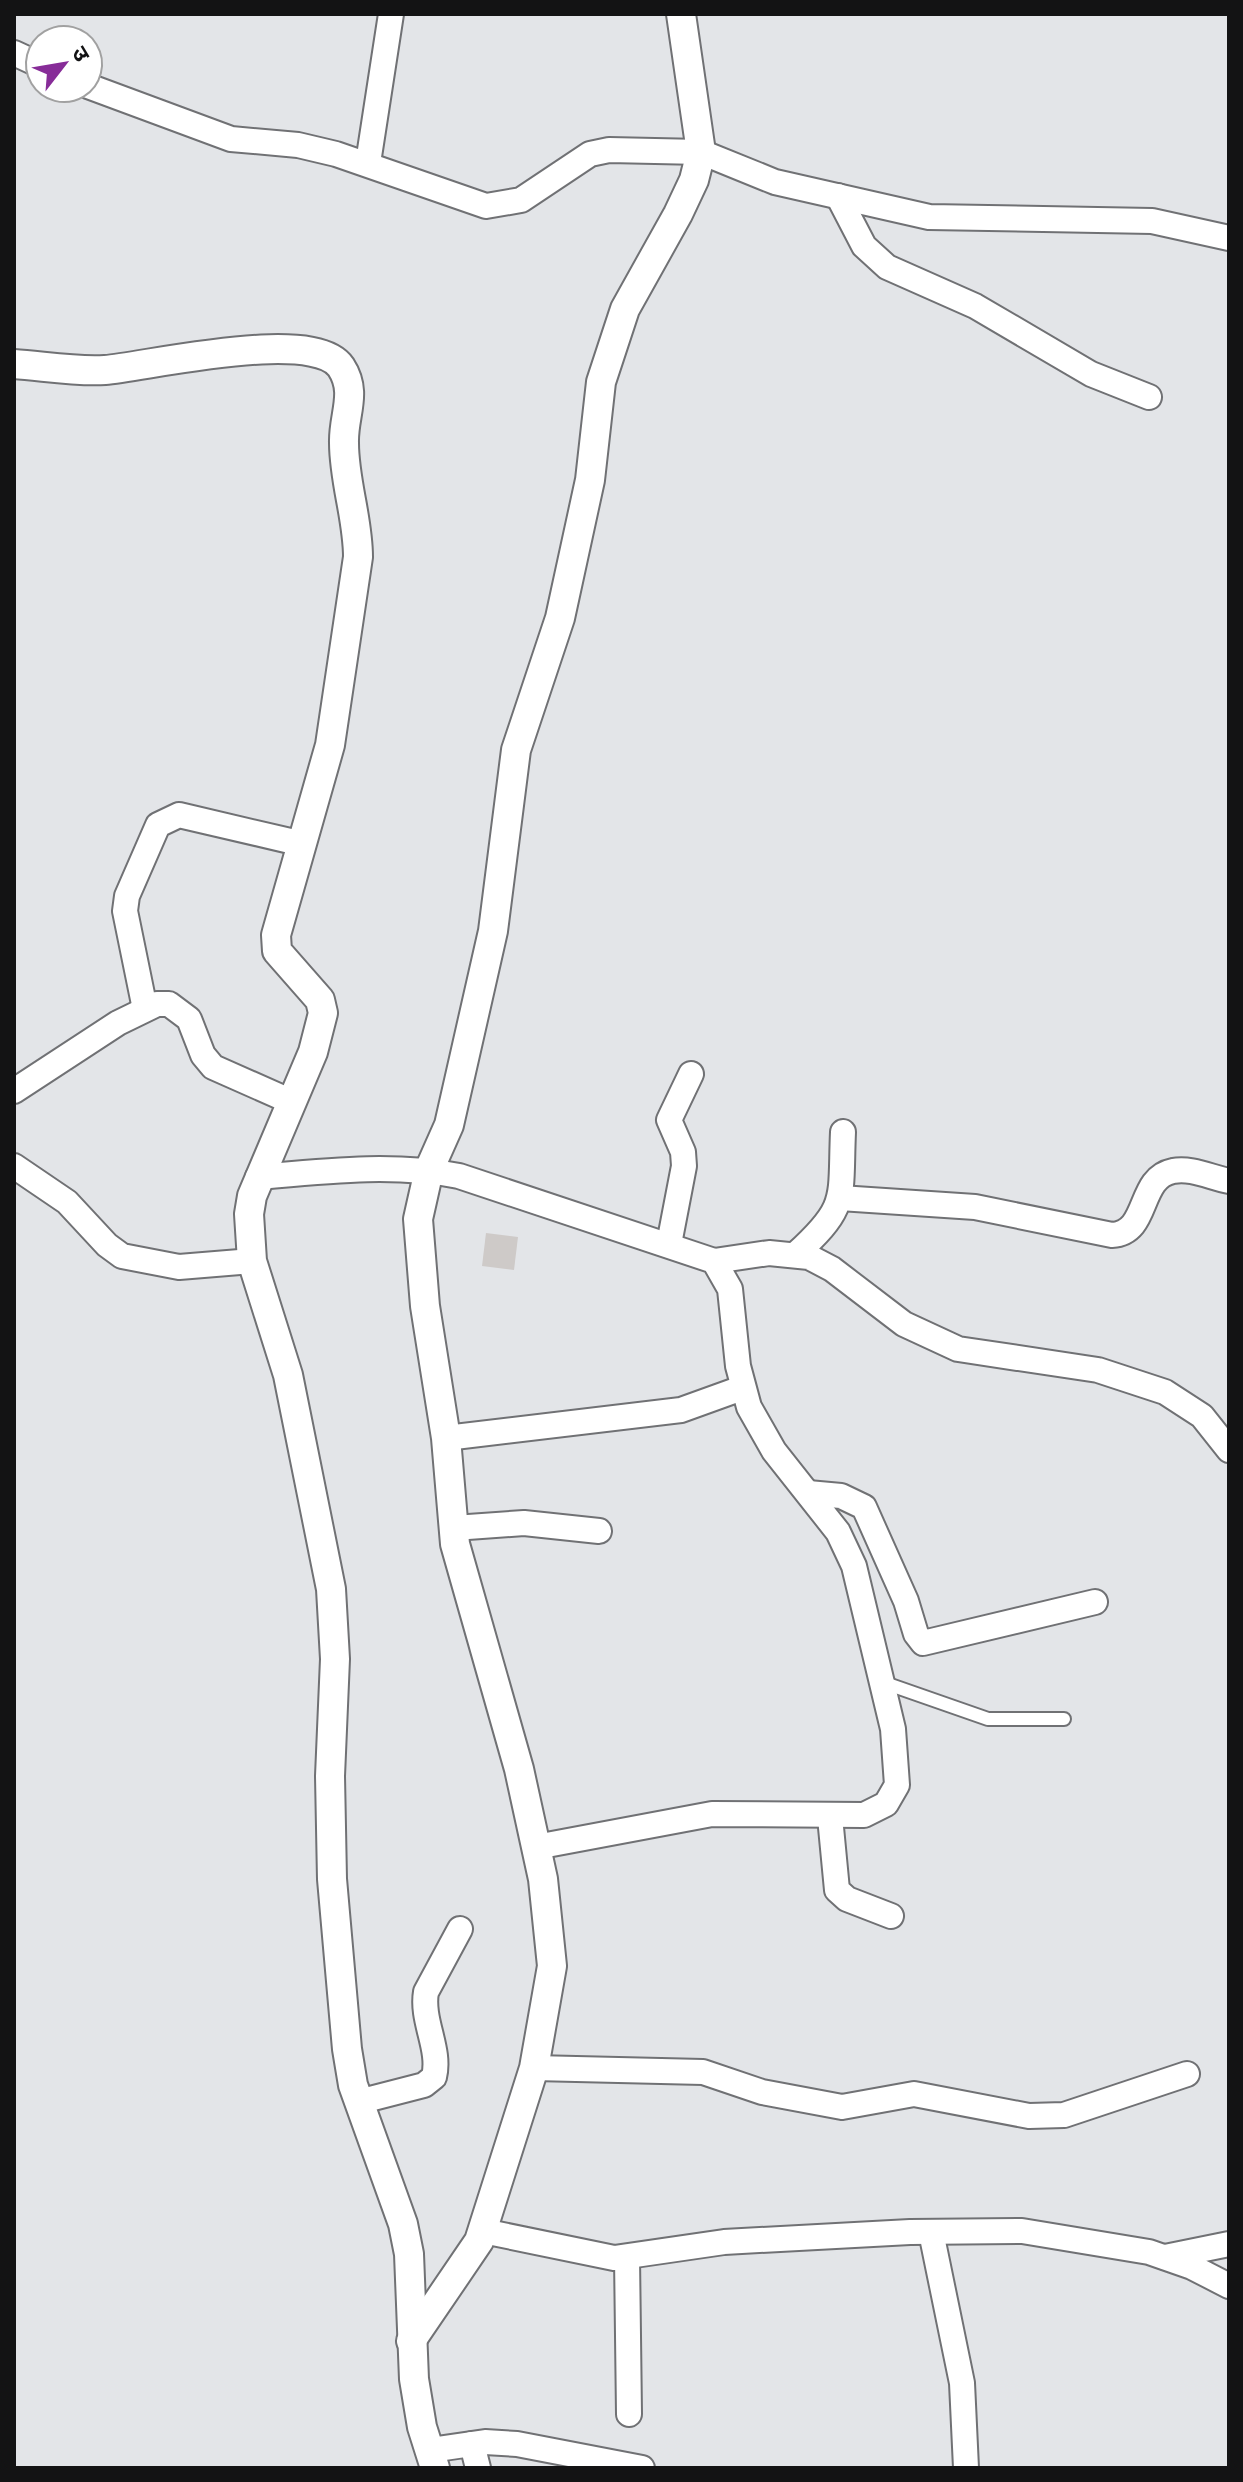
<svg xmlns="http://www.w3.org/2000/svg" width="1243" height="2482" viewBox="0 0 1243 2482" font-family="Figtree,'Noto Sans Devanagari',sans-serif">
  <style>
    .building { fill: #cecac8 }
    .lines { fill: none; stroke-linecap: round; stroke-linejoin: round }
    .service-casing { stroke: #707174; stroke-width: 16 }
    .minor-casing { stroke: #707174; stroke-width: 28 }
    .tertiary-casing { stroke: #707174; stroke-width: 32 }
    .service { stroke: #fff; stroke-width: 12 }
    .minor { stroke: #fff; stroke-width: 24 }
    .tertiary { stroke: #fff; stroke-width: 28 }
  </style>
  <rect width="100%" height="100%" fill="#e3e5e8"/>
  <!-- building -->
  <polygon class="building" points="486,1233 518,1237 514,1270 482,1266"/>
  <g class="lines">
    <defs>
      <polyline id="service" points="882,1682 988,1719 1064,1719"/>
      <g id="minor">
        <polyline points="14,53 40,65"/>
        <polyline points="88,86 231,139 298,145 336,154 486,206 521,200 590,154 609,150 701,152 775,182 929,217 1152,221 1229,238"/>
        <polyline points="368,163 391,14"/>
        <polyline points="838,196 864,246 887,267 975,306 1091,374 1149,397"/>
        <polyline points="145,1009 125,911 127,896 158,825 179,815 303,844"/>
        <polyline points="14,1091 118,1023 157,1004 169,1004 189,1019 203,1055 213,1067 292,1102"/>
        <polyline points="14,1166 67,1202 107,1245 122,1256 179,1267 252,1261"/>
        <path d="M258 1177C325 1171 393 1163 459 1176L714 1261 730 1289 738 1366 749 1407 774 1451 838 1532 854 1566 893 1729 897 1785 886 1804 864 1815 712 1814 536 1847"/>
        <path d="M840 1198 975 1207 1112 1235C1150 1233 1137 1178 1173 1171 1191 1167 1212 1178 1229 1181"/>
        <polyline points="669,1244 684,1166 683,1152 669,1120 691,1074"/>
        <path d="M796 1254C849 1206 840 1199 843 1132"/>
        <polyline points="714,1261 769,1253 809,1257 832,1269 904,1324 958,1349 1098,1370 1165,1392 1202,1416 1229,1450"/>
        <polyline points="446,1438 681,1410 742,1388"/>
        <polyline points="808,1493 841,1496 864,1507 906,1601 916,1634 923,1643 1095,1602"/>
        <polyline points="454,1528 524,1523 599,1531"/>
        <polyline points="830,1817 837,1890 847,1899 891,1916"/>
        <polyline points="534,2068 703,2072 762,2092 842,2107 914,2094 1029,2116 1064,2115 1187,2074"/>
        <path d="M358 2102 424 2085 434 2077C441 2049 421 2021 426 1992L460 1929"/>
        <polyline points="483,2231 614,2258 724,2242 910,2232 1022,2231 1149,2252 1192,2267 1229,2286"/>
        <polyline points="931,2232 962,2383 966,2468"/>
        <polyline points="627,2257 629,2414"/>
        <polyline points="1165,2257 1229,2244"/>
        <polyline points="472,2444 478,2468"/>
        <polyline points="430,2450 485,2442 517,2444 642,2468"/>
      </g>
      <g id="tertiary">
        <path d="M14 364C43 366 76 372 105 370 150 366 314 327 341 367 358 393 343 415 344 443 344 482 358 518 358 557L330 745 276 935 277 951 320 1000 323 1013 313 1052 252 1196 249 1214 252 1261 288 1375 331 1589 335 1659 330 1776 332 1879 347 2049 353 2085 403 2224 409 2254 414 2379 422 2427 435 2468"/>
        <polyline points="411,2341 479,2241 534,2068 552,1966 543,1879 519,1769 455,1544 446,1438 425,1306 418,1219 429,1170 449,1125 493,931 516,750 560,618 590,480 601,382 625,309 678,214 694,180 701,152 681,14"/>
      </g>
    </defs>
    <!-- service casing -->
    <use href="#service" class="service-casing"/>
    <!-- minor casing -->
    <use href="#minor" class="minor-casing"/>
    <!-- tertiary casing -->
    <use href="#tertiary" class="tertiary-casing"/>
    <!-- service -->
    <use href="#service" class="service"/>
    <!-- minor -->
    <use href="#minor" class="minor"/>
    <!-- tertiary -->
    <use href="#tertiary" class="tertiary"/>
  </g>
  <!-- border -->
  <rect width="1243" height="2482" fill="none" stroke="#131314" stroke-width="32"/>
  <!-- north arrow -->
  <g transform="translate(64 64) rotate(59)"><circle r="38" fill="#ffffff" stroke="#a1a1a1" stroke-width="2"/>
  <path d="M0-6L14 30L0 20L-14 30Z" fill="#872c98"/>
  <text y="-12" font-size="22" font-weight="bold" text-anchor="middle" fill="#131314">उ</text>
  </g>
</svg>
